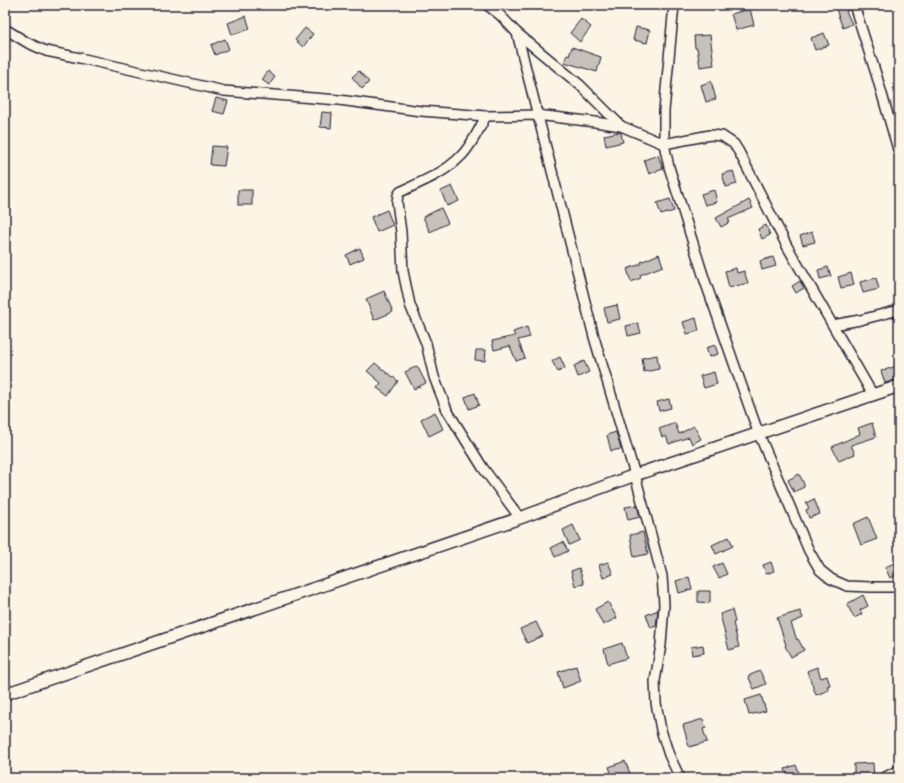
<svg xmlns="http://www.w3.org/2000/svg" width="904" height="783" viewBox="0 0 904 783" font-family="'Architects Daughter',sans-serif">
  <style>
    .building { fill: #c6c1bb; stroke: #22223b }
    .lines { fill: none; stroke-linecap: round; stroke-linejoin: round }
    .minor-casing { stroke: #22223b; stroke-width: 12 }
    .tertiary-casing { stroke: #22223b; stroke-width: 14 }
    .minor { stroke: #fcf5e5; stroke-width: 9 }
    .tertiary { stroke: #fcf5e5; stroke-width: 11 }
  </style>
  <rect width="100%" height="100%" fill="#fcf5e5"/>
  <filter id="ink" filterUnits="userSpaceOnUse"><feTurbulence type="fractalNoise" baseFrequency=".025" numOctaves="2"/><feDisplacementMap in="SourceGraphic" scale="8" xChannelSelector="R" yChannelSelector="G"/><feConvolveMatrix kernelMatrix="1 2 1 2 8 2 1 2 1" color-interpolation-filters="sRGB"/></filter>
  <g filter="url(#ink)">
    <!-- building -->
    <g class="building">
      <polygon points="835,5 848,5 849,10 846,11 852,24 843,28 839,18"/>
      <polygon points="750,9 754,25 736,30 731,14"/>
      <polygon points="246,16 250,29 232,35 228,23"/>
      <polygon points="581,19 591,27 580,42 570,33"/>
      <polygon points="636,27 650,30 647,43 633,40"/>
      <polygon points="305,28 313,34 303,47 295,40"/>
      <polygon points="824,33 829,45 815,50 811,38"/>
      <polygon points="710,35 714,65 700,67 697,48 695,48 694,36"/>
      <polygon points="225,39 229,49 215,55 211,45"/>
      <polygon points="572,47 601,57 597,72 564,62 567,55 569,56"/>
      <polygon points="268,71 275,77 269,85 262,80"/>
      <polygon points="359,71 369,82 362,89 352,77"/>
      <polygon points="711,81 716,99 706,102 701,85"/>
      <polygon points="216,98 228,101 224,114 212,111"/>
      <polygon points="322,112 332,113 331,128 320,127"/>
      <polygon points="619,132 621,133 623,142 606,146 604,135"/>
      <polygon points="212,146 227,147 224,166 210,165"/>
      <polygon points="658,155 663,169 649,174 644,160"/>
      <polygon points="733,171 737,184 726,187 722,174"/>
      <polygon points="452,186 459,201 447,206 441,191"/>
      <rect x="238" y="190" width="14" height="15"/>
      <polygon points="714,190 717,202 705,205 701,194"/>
      <polygon points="670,199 674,211 661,215 657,203"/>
      <polygon points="749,200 753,208 728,219 730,222 721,227 716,218"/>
      <polygon points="441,208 448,223 430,232 423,217"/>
      <polygon points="387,210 393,225 377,232 371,217"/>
      <polygon points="766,225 770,235 762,239 758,229"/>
      <polygon points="812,232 815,242 803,245 800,236"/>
      <polygon points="360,248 364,258 350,264 346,255"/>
      <polygon points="659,254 663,266 640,275 641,278 631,282 627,269 641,264 641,262"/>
      <polygon points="773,257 776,266 762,270 760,261"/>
      <polygon points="828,267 831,276 820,279 818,270"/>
      <polygon points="736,268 737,273 744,271 748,283 729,288 725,271"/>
      <polygon points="851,273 854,285 841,288 838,277"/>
      <polygon points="876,278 879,289 863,293 860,282"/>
      <polygon points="800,281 804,288 796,293 792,286"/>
      <polygon points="384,291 393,312 374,320 366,299"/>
      <polygon points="617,305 620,319 607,322 604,308"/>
      <polygon points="696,318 699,331 687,334 683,322"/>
      <polygon points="638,323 641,333 628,336 626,326"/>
      <polygon points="527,327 530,337 518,340 525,358 516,361 510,346 494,350 492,341 515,336 513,332"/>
      <polygon points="715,345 718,354 709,357 706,348"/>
      <polygon points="476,350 486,350 485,361 475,360"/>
      <polygon points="657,355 659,369 644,372 642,358"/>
      <polygon points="560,357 565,368 558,372 552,361"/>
      <polygon points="584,361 589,372 578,377 574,366"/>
      <polygon points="375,363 388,374 388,373 398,381 388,396 377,388 381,383 367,371"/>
      <polygon points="417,366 426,383 414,389 405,372"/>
      <polygon points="897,366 899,379 885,383 881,371"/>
      <polygon points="714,372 717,384 704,388 700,376"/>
      <polygon points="475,393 479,405 469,409 465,397"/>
      <polygon points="669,399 671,408 659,411 657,402"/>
      <polygon points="435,412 443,429 429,436 421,419"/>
      <polygon points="675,423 679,434 694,426 701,439 692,444 689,437 669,444 666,436 662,437 659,429"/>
      <polygon points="872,423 876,437 851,445 855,454 839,461 832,447 860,434 858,428"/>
      <polygon points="616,432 621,449 611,451 607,435"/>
      <polygon points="799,474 804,484 804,487 794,492 788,480"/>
      <polygon points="814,499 820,514 809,518 806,510 809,508 806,503"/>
      <polygon points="637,505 640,517 628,520 625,507"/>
      <polygon points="868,517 877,539 861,545 853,524"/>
      <polygon points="573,525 580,540 569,545 563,530"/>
      <polygon points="643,532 648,554 634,557 630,535"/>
      <polygon points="729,537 733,546 716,554 712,545"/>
      <polygon points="563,542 568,551 555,557 551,548"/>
      <polygon points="899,561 899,574 890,578 885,567"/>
      <polygon points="608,562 613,574 603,578 599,565"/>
      <polygon points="771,562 774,571 766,574 763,565"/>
      <polygon points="722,563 727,574 719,578 713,567"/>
      <polygon points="579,568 584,584 575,586 571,571"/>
      <polygon points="689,577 692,589 679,593 676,581"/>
      <polygon points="698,591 710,591 710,603 698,602"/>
      <polygon points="863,595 868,606 860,610 862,614 854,618 847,604"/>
      <polygon points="608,602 617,618 603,625 595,609"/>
      <polygon points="658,610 656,626 651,628 646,615"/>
      <polygon points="732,610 735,622 733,623 739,647 729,650 720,614"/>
      <polygon points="800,611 803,618 791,623 797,640 798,639 804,650 791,657 785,646 786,645 777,618"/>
      <polygon points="536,622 543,636 527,643 520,629"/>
      <polygon points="622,643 627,658 608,664 604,649"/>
      <polygon points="703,645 704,653 692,655 691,647"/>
      <polygon points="576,666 581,681 563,688 558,672"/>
      <polygon points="817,667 821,678 827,676 830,685 827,686 829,690 816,695 807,671"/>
      <polygon points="760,671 766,684 754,689 748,676"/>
      <polygon points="761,695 766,711 749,715 745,700"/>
      <polygon points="703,719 706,728 703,729 707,742 689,747 683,725"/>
      <polygon points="625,761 631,776 625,778 613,778 609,767"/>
      <polygon points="873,763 874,778 854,778 854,764"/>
      <polygon points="796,765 801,778 788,778 785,769"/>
    </g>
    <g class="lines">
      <defs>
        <g id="minor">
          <polyline points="487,5 500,15 517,33 580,85 621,126"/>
          <polyline points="674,5 664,111 664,144 669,167 705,281 758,432 809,551 820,570 831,579 847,586 871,587 899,587"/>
          <polyline points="854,5 877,77 899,153"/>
          <polyline points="5,29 28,43 46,51 80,58 224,91 339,100 421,111 486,116 537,115 595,122 621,126 664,144 710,135 722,136 734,144 739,152 787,246 873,395"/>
          <polyline points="517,33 594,337 635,475 662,576 664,605 661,645 655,681 656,703 661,730 669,755 680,778"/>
          <path d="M486 116C479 129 472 145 461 156 445 173 421 182 400 192L398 195 397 202 401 232 403 271 410 305 426 343 434 377 447 410 483 468 520 518"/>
          <polyline points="833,325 860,320 899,310"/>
          <polyline points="883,778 899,770"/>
        </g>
        <polyline id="tertiary" points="5,694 520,518 635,475 899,386"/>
      </defs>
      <!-- minor casing -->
      <use href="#minor" class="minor-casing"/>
      <!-- tertiary casing -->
      <use href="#tertiary" class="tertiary-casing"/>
      <!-- minor -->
      <use href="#minor" class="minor"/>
      <!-- tertiary -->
      <use href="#tertiary" class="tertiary"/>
    </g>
  </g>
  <!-- margin -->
  <rect width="904" height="783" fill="none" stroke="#fcf5e5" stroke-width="20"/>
  <rect x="10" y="10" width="884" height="763" fill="none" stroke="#22223b" stroke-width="1.5" filter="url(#ink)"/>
</svg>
